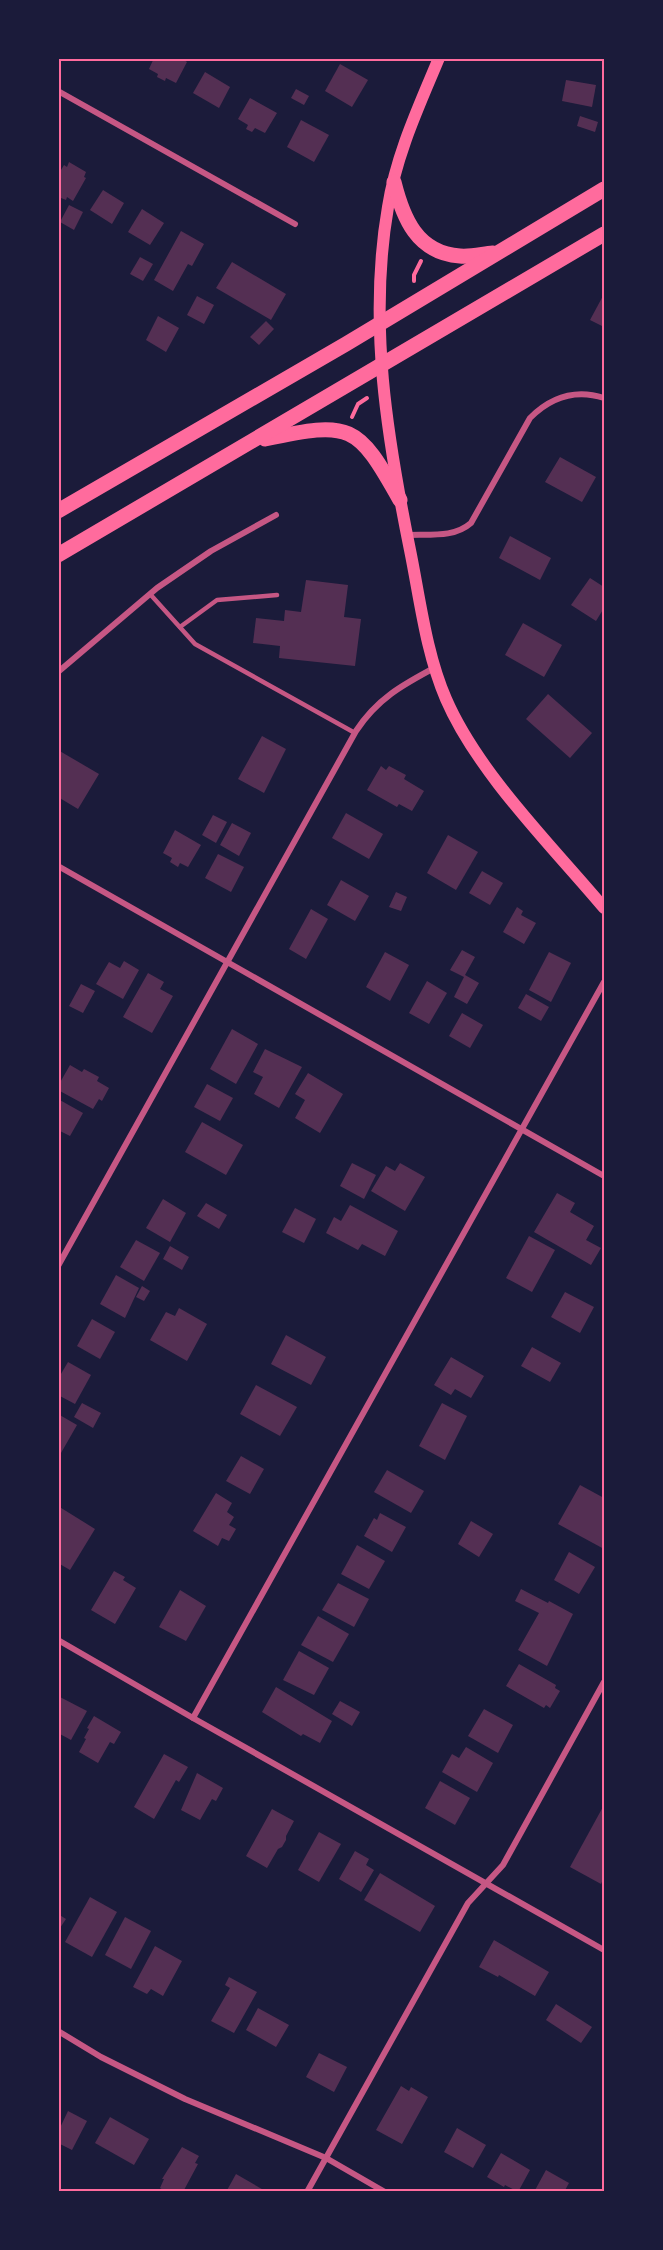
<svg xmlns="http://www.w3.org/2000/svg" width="663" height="2250" viewBox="0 0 663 2250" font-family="'Titillium Web',sans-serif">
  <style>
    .building { fill: #542f53 }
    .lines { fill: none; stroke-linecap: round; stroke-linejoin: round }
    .path { stroke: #ff6b9d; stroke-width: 4 }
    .service { stroke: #c65784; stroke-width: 4.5 }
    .minor { stroke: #c65784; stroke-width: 6 }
    .secondary { stroke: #ff6b9d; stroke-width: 12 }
    .primary { stroke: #ff6b9d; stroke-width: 15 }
    .neatline { fill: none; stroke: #ff6b9d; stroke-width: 2 }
  </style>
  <rect width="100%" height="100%" fill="#1b1b3a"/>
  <!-- building -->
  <g class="building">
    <polygon points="154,58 181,58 187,62 176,83 166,78 165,81 157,77 158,74 149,69"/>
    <polygon points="340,64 368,80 352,107 325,91"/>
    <polygon points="205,72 230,87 219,108 193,93"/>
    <polygon points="566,80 596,85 592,107 562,101"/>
    <polygon points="296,89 309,96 304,105 291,98"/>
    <polygon points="250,98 277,113 265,133 255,128 252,132 246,129 248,125 238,119"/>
    <polygon points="580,116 598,122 595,132 577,126"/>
    <polygon points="301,120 329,135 314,162 287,147"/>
    <polygon points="69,162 86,172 84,177 86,178 73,201 67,197 66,200 61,198 58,203 58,175 64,165 67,167"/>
    <polygon points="103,190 124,203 112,224 90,210"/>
    <polygon points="69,205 83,212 74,230 60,222"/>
    <polygon points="142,209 164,223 150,245 128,232"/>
    <polygon points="181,231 204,244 192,266 188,264 173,291 154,280"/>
    <polygon points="140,257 153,264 143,281 130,274"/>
    <polygon points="232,262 286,294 271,320 216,288"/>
    <polygon points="604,294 604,327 590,320"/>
    <polygon points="197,296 214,305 204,324 187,315"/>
    <polygon points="158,316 179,328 166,352 146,340"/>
    <polygon points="266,321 274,329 259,345 250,337"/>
    <polygon points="560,457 596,477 582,502 545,482"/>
    <polygon points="510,536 551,558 540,580 499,558"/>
    <polygon points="590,578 604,587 604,608 596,621 571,605"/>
    <polygon points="306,580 348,585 344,617 361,619 355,666 279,658 280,646 253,643 256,618 284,621 285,610 301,612"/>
    <polygon points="523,623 562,645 544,677 505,655"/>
    <polygon points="548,694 592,733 570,758 526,719"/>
    <polygon points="262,736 286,749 264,793 238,779"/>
    <polygon points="58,750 99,774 78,809 58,797"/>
    <polygon points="381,766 386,770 389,766 406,775 404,779 424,791 412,811 399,804 397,807 367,790"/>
    <polygon points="346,813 383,834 369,859 332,838"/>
    <polygon points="213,815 227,822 216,843 202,835"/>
    <polygon points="232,823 251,833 239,856 220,845"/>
    <polygon points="175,830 201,845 188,867 180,863 178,867 170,862 172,858 163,853"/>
    <polygon points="448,835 478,852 456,890 427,873"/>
    <polygon points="218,854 244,867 231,892 205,878"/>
    <polygon points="482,871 503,883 490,905 469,893"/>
    <polygon points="341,880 369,896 355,921 327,905"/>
    <polygon points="396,892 407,897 401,911 389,907"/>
    <polygon points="517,907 523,911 521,915 536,923 524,944 503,932"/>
    <polygon points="311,909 328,919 306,959 289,949"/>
    <polygon points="462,950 475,957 465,975 479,983 467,1004 454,997 464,977 450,970"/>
    <polygon points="385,952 409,965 390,1001 366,987"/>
    <polygon points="549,952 571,963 551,1002 529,990"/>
    <polygon points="124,961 139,970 123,999 96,984 109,962 120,968"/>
    <polygon points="148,973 164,982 160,989 173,996 152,1033 123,1017"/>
    <polygon points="427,981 447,993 429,1024 409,1013"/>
    <polygon points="81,984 95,991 83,1013 69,1006"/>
    <polygon points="526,994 549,1007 541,1021 518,1008"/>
    <polygon points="462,1013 483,1025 470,1048 449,1036"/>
    <polygon points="232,1029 258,1044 236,1084 210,1069"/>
    <polygon points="265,1049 302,1067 279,1108 254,1094 263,1077 253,1072"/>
    <polygon points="70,1065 82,1072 84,1069 99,1077 97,1081 109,1088 102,1101 99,1099 93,1109 58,1090 58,1086"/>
    <polygon points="308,1073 343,1094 320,1133 295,1118 305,1100 295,1094"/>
    <polygon points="207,1084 233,1098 220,1121 194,1107"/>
    <polygon points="58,1099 83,1113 70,1136 58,1130"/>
    <polygon points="202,1122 243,1145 226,1175 185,1152"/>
    <polygon points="352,1163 376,1175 364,1199 340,1186"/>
    <polygon points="400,1163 425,1177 405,1211 371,1191 386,1166 395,1171"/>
    <polygon points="557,1193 575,1203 570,1212 594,1226 586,1240 601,1248 591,1265 534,1232"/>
    <polygon points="163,1199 186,1213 170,1242 146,1228"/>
    <polygon points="206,1203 227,1215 219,1229 197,1216"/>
    <polygon points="350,1205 398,1231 385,1256 362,1244 358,1250 326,1233 334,1217 341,1221"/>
    <polygon points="295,1208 316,1219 304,1243 282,1232"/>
    <polygon points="529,1236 555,1250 532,1292 506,1278"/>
    <polygon points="136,1240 160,1253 144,1281 120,1267"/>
    <polygon points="170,1246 189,1257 182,1270 163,1259"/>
    <polygon points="116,1275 139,1288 125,1318 100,1304"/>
    <polygon points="142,1286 150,1291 144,1301 136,1297"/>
    <polygon points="565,1292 594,1307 580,1333 551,1317"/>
    <polygon points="179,1308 207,1324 187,1361 150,1340 166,1312 175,1316"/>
    <polygon points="92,1319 115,1332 100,1359 77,1346"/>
    <polygon points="286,1335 326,1357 311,1385 271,1364"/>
    <polygon points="532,1347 561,1363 550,1382 521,1366"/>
    <polygon points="451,1357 484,1376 471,1398 455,1389 451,1395 434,1385"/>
    <polygon points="68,1362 91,1375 75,1404 58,1395 58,1379"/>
    <polygon points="256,1385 297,1407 280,1436 240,1414"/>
    <polygon points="82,1403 101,1413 93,1428 74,1417"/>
    <polygon points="442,1403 467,1416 445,1460 419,1446"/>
    <polygon points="58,1414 77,1425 61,1453 58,1452"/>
    <polygon points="241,1456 264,1469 250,1494 226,1481"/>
    <polygon points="387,1470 424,1491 411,1513 374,1492"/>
    <polygon points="580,1485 604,1498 604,1549 558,1524"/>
    <polygon points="216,1493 232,1503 227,1512 234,1517 229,1525 236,1529 229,1541 222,1538 218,1546 193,1531"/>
    <polygon points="58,1506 95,1529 70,1570 58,1563"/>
    <polygon points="380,1513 406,1527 392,1552 364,1536 374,1518 377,1520"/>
    <polygon points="471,1521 493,1534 479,1557 458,1544"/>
    <polygon points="357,1545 385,1561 369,1589 341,1574"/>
    <polygon points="569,1552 595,1567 579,1594 554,1580"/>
    <polygon points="114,1571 125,1577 123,1580 136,1588 115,1624 91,1610"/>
    <polygon points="338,1583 369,1599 354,1627 322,1610"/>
    <polygon points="521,1589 548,1603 549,1601 573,1614 547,1666 518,1650 539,1613 515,1601"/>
    <polygon points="180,1590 206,1606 186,1641 159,1627"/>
    <polygon points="318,1616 349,1634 333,1662 301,1645"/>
    <polygon points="299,1651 329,1668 314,1695 283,1680"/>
    <polygon points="519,1664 556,1685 555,1688 560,1691 550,1708 546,1705 544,1708 506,1686"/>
    <polygon points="276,1687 332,1721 320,1743 303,1734 301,1736 262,1712"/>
    <polygon points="58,1696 87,1711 71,1740 58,1733"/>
    <polygon points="340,1701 360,1712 352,1726 332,1714"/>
    <polygon points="484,1709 513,1725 498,1753 468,1736"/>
    <polygon points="94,1716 121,1732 114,1744 110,1742 98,1763 79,1752 86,1739 84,1738 89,1729 87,1728"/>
    <polygon points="466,1747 493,1763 477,1792 442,1772 452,1754 459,1758"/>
    <polygon points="164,1754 188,1767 179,1782 176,1780 154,1819 134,1807"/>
    <polygon points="197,1773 223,1788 216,1801 212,1799 200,1820 181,1810"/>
    <polygon points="440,1781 470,1798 455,1825 425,1808"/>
    <polygon points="604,1805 604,1877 601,1884 570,1867"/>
    <polygon points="272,1809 294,1821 286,1836 286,1840 282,1847 278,1849 267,1868 246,1856"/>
    <polygon points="319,1832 341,1844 319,1882 298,1870"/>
    <polygon points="355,1851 369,1859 366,1865 374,1870 361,1892 339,1879"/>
    <polygon points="380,1873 435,1906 420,1932 364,1900"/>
    <polygon points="90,1897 117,1912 92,1957 65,1942"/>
    <polygon points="58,1914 66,1919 58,1931"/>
    <polygon points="125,1917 151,1931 131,1969 105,1955"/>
    <polygon points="494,1940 549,1972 535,1996 499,1975 498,1977 479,1967"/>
    <polygon points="155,1946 182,1961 163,1996 151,1989 147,1994 133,1987"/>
    <polygon points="229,1977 257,1992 234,2033 211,2021 230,1988 225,1985"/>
    <polygon points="556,2004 592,2027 581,2043 546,2020"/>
    <polygon points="258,2008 289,2025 276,2047 246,2030"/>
    <polygon points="319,2053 347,2067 334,2092 306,2077"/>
    <polygon points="401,2086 409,2091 411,2087 428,2097 402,2144 376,2130"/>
    <polygon points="68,2111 87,2121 72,2150 58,2143 58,2132"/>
    <polygon points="110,2117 149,2139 134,2165 95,2143"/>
    <polygon points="457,2128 486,2145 473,2168 444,2152"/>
    <polygon points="182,2147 199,2156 195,2163 198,2164 184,2190 166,2192 160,2188 164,2179 162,2179"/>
    <polygon points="501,2153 530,2170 518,2192 505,2185 504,2187 487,2177"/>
    <polygon points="546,2170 569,2183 564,2192 534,2192"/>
    <polygon points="236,2174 267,2192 226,2192"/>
  </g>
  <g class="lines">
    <!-- path -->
    <g class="path">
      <polyline points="414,281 414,275 421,261"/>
      <polyline points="352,417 358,404 367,398"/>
    </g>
    <!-- service -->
    <g class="service">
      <polyline points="150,594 195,644 355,733"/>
      <polyline points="180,627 217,600 277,595"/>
    </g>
    <!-- minor -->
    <g class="minor">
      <polyline points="58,91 295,224"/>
      <path d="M407 535C430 534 454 538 471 523L530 418C551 397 576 389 604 398"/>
      <polyline points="58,672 157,588 211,551 276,515"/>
      <polyline points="58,866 604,1176"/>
      <path d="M58 1266 356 731C377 699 402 685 436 667"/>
      <polyline points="58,1640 193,1718 604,1950"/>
      <polyline points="193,1718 604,982"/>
      <polyline points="58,2031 101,2057 185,2099 326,2158 385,2192"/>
      <polyline points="307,2192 468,1903 503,1865 604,1682"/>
    </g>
    <!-- secondary -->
    <path class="secondary" d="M439 58C419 106 396 155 388 207 368 322 387 437 410 550 420 599 426 653 446 699 478 773 552 846 604 908"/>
    <!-- primary -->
    <g class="primary">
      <path d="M394 182C403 218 417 253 460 256 471 257 482 254 493 253"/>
      <path d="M265 439C351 421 357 423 400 500"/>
      <polyline points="58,511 346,344 604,189"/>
      <polyline points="58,555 604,234"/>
    </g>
  </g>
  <!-- border -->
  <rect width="663" height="2250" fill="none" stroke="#1b1b3a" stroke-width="120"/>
  <rect x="60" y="60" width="543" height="2130" class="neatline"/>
</svg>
